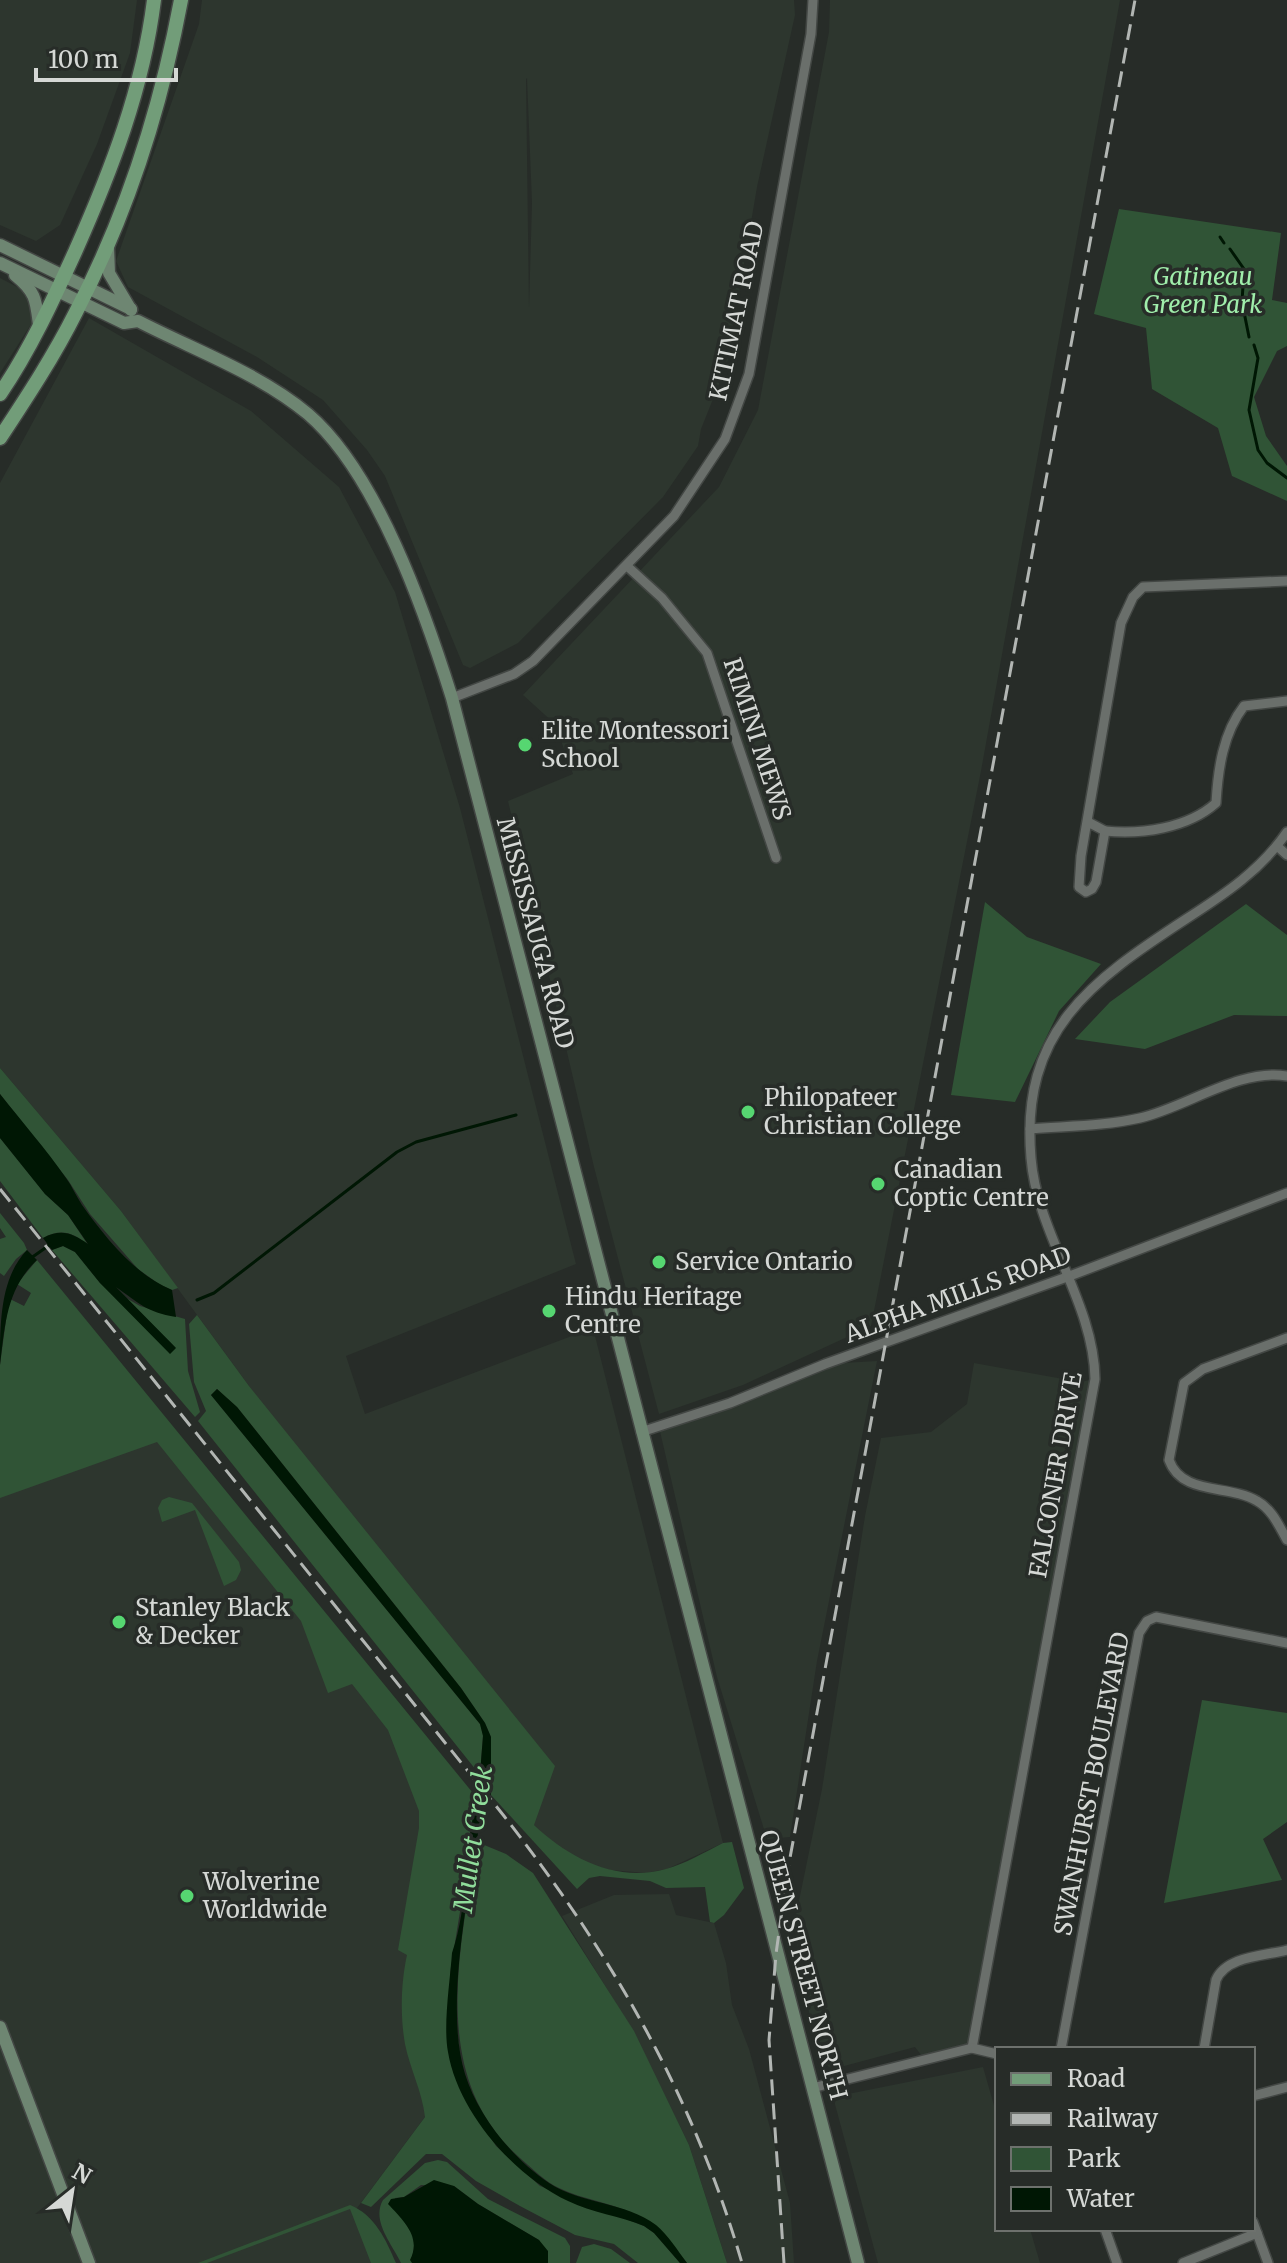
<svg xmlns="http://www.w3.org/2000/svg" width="1287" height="2263" viewBox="0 0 1287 2263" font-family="Merriweather,serif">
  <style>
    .built { fill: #2d362e; fill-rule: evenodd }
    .green { fill: #305436 }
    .water { fill: #001704 }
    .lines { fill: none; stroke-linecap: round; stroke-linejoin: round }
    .stream { stroke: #001704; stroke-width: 3 }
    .street-casing { stroke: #434744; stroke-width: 12 }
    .secondary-casing { stroke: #434744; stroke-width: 15 }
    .primary-casing { stroke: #434744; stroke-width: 17 }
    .street { stroke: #6a6f6b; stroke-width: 9 }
    .secondary { stroke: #6e8672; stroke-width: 12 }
    .primary { stroke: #729d79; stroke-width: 14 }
    .rail { stroke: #b2b6b3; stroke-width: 3; stroke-dasharray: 16 8; stroke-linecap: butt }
    .poi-dot { fill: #56d671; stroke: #272c28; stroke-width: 3 }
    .labels { text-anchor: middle; stroke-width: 7; stroke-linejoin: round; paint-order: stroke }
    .park-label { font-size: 24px; font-style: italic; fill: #a0eeab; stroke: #272c28 }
    .street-label { font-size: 24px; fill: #d5d8d5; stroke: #272c28 }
    .poi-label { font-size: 24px; fill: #d5d8d5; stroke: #272c28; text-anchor: start }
    .water-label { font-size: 26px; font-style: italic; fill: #90dd9b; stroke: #272c28 }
  </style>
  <rect width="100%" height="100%" fill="#272c28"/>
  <!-- built -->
  <g class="built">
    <polygon points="0,0 137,0 130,53 97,144 60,225 36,241 0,225"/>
    <path d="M202 0H794L795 15 757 187 727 364 701 429 698 446 663 497 518 643 470 668 463 665 385 476 367 450 323 400 257 357 128 287 116 261 199 24ZM527 78 532 203 529 308 526 79Z"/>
    <polygon points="830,0 1120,0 981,771 871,1326 743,1385 659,1414 594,1167 508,801 573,774 555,724 523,695 719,487 758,410 829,32"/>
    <polygon points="0,278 27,292 35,318 0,373"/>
    <polygon points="89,318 251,411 339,487 395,592 460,808 576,1264 346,1356 365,1414 593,1328 723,1843 667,1869 646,1873 610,1870 592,1866 552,1843 534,1825 249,1386 121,1211 0,1068 0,483"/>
    <polygon points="877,1361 817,1661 790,1837 767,1839 717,1677 659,1427 825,1364"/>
    <polygon points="974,1363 1080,1382 1095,1379 972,2048 925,2060 915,2047 833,2069 824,2064 807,2005 794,1925 822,1789 865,1516 881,1438 931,1432 967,1404"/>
    <polygon points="159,1424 455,1791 454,2078 357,2208 377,2263 0,2263 0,1484"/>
    <polygon points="669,1894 676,1915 714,1923 726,1963 732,2005 749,2049 790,2203 794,2263 727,2263 689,2145 633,2031 562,1916 614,1895"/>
    <polygon points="983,2067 997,2116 997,2229 1030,2229 1040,2263 878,2263 833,2097"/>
  </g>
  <!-- green -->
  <g class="green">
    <polygon points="1119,209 1281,233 1272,300 1287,303 1287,346 1277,351 1254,397 1266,436 1287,466 1287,501 1232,476 1218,428 1152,389 1146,328 1094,314"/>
    <polygon points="985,902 1027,937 1101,964 1059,1011 1015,1102 951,1095"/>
    <polygon points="1246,904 1287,935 1287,1016 1234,1015 1145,1049 1075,1039 1110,1002"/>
    <polygon points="0,1068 121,1211 178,1288 172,1290 159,1284 138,1269 90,1214 68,1180 0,1094"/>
    <path d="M0 1138 45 1194 68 1215 88 1245C73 1232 61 1228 43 1238L0 1181Z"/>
    <polygon points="0,1213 24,1243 27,1250 16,1259 4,1276 0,1273 0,1239 6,1237 0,1228"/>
    <polygon points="63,1246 75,1252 100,1283 176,1348 126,1298 140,1306 185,1319 188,1371 200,1412 195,1417 52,1250"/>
    <path d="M37 1260 477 1798 467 1847 466 1875 450 1973 465 2098 496 2146 540 2186 644 2226 654 2233 680 2263H638L614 2244 575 2235 520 2206 476 2181 442 2154H426L371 2207 361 2203 425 2117C422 2091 410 2069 405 2044 400 2016 401 1982 407 1955L398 1950 419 1828V1811L388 1730 352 1684 328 1693 301 1621 157 1442 0 1498V1365L8 1305 10 1299 24 1306 31 1293 17 1284Z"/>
    <path d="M197 1315 249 1386 555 1766 534 1825C569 1858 616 1883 666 1869 685 1864 705 1852 723 1843L732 1842 744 1888 724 1915 714 1923 710 1922 705 1887 666 1888 650 1881 600 1876 589 1878 577 1889 491 1795V1737L485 1723 461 1688 237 1407 217 1389 211 1395 480 1724 483 1735 480 1775 198 1421 206 1411 194 1382 189 1324Z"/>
    <polygon points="169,1497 192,1503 239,1562 241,1570 236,1580 224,1586 195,1510 162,1522 158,1508 162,1500"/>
    <polygon points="1202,1700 1287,1713 1287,1822 1263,1839 1282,1880 1164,1903"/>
    <path d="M477 1842 506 1854 533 1873 634 2031 689 2145 727 2263H687C673 2245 654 2224 633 2214 611 2202 583 2200 559 2188 544 2181 533 2169 520 2158 428 2077 460 1949 477 1842Z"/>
    <path d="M438 2160 447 2162 488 2199 565 2238 570 2246V2263H548L539 2240 478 2204 454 2186 421 2185 404 2197 395 2198 403 2220 415 2238 412 2263H401C392 2244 371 2221 383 2200L425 2163Z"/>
    <path d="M350 2205C375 2215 386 2240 396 2263H371L350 2209 207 2263H198Z"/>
    <polygon points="594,2244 611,2249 630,2263 576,2263 582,2247"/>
  </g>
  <!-- water -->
  <g class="water">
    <path d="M0 1094C22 1122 46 1149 66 1178 72 1186 76 1196 82 1205 105 1237 135 1275 172 1290L176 1317C146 1312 139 1303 116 1287L176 1348 170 1354 100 1283 75 1252 63 1246 52 1250 43 1238C62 1228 73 1234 88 1244L68 1215 45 1194 0 1138Z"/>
    <path d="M27 1250 37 1260C6 1289 5 1326 0 1365 0 1323 0 1278 27 1250Z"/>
    <polygon points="217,1389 237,1407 461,1688 485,1723 491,1737 491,1795 476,1778 480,1774 483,1736 480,1724 211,1395"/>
    <path d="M477 1798 484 1810 480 1821C469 1891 444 2007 465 2074 478 2116 513 2159 549 2183 581 2204 626 2202 656 2225 668 2235 678 2251 687 2263H680L654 2233 644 2226C620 2216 592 2213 568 2201 514 2176 458 2112 448 2052 443 2026 450 1981 452 1953 469 1904 464 1849 477 1798Z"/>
    <path d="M434 2180 454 2186 478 2204 539 2240 548 2251V2263H412L410 2260C422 2237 403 2220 388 2204L391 2199 404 2197Z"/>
  </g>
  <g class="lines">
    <!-- stream -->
    <g class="stream">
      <polyline points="1220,237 1224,243"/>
      <polyline points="1230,249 1244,269 1242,302 1249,337"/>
      <polyline points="1254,345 1258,358 1249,410 1258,450 1267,463 1287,478"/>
      <polyline points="31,1258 51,1244"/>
      <polyline points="197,1300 214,1293 397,1152 416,1142 516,1115"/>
      <polyline points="481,1804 485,1788"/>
    </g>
    <defs>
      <g id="street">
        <polyline points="627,566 662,598 707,653 776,858"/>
        <polyline points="452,698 514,674 533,661 674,516 725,439 749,374 811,34 813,0"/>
        <polyline points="1088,822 1105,831 1096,882 1092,889 1086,892 1079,887 1081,856 1121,623 1133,597 1143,587 1287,581"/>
        <path d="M1105 831C1141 835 1188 828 1216 803 1218 769 1223 733 1244 706L1287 701"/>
        <polyline points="1277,846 1287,855"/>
        <path d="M1030 1129C1066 1126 1105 1126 1140 1118 1187 1107 1239 1068 1287 1076"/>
        <path d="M1287 1338 1203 1369 1184 1383 1169 1460C1182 1496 1229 1484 1257 1501 1272 1509 1279 1526 1287 1540"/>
        <polyline points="641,1432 730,1403 825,1364 1067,1277 1287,1193"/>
        <path d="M972 2048 1095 1379C1094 1303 1037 1234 1031 1158 1020 1031 1091 981 1186 919 1225 894 1261 870 1287 832"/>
        <polyline points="1061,2049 1139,1633 1147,1621 1156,1617 1287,1643"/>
        <path d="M1204 2049 1216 1980C1226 1956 1264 1956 1287 1950"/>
        <polyline points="812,2088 972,2048 997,2054"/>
        <polyline points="1253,2096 1287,2087"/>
        <polyline points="1253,2222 1268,2263"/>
        <polyline points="1105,2229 1117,2263"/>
        <polyline points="1183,2263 1257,2233"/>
      </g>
      <g id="secondary">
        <polyline points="0,245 131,309"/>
        <polyline points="108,247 109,273 131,310"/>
        <path d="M0 263 124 323 138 321C194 350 259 373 308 414 377 473 425 612 452 698L858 2263"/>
        <path d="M15 275C36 292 36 300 39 325"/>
        <polyline points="0,2027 89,2263"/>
      </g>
      <g id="primary">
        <path d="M0 394C30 350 53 300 75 252 111 171 143 89 154 0"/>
        <path d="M0 438C27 397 54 356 76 312 126 216 161 107 181 0"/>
      </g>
    </defs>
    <!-- street casing -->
    <use href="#street" class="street-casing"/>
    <!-- secondary casing -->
    <use href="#secondary" class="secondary-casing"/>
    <!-- primary casing -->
    <use href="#primary" class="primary-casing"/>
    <!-- street -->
    <use href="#street" class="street"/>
    <!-- secondary -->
    <use href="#secondary" class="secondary"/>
    <!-- primary -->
    <use href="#primary" class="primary"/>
    <!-- rail -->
    <g class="rail">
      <path d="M0 1189 504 1816C611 1953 693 2095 742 2263"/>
      <polyline points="784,2263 769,2040 776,1954 787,1874 1135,0"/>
    </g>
  </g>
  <!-- markers -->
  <g class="poi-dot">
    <circle cx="525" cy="745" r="8"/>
    <circle cx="748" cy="1112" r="8"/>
    <circle cx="878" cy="1184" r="8"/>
    <circle cx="659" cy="1262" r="8"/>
    <circle cx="549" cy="1311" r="8"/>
    <circle cx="119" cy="1622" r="8"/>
    <circle cx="187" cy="1896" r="8"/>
  </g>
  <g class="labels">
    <!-- park labels -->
    <g class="park-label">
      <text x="1203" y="285">Gatineau<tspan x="1203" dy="28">Green Park</tspan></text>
    </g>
    <!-- street labels -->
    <g class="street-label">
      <text transform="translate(737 311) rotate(-78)" y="8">KITIMAT ROAD</text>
      <text transform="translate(757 739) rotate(72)" y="8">RIMINI MEWS</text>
      <text transform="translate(535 933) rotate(75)" y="8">MISSISSAUGA ROAD</text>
      <text transform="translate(958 1295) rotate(-20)" y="8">ALPHA MILLS ROAD</text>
      <text transform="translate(1056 1475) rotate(-80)" y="8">FALCONER DRIVE</text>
      <text transform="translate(1092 1784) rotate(-79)" y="8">SWANHURST BOULEVARD</text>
      <text transform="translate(803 1965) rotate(75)" y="8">QUEEN STREET NORTH</text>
    </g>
    <!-- poi labels -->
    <g class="poi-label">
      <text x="541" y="739">Elite Montessori<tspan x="541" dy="28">School</tspan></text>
      <text x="764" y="1106">Philopateer<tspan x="764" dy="28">Christian College</tspan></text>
      <text x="894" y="1178">Canadian<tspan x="894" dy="28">Coptic Centre</tspan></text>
      <text x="675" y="1270">Service Ontario</text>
      <text x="565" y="1305">Hindu Heritage<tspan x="565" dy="28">Centre</tspan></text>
      <text x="135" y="1616">Stanley Black<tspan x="135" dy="28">&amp; Decker</tspan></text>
      <text x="203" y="1890">Wolverine<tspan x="203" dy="28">Worldwide</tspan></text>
    </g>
    <!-- water labels -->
    <g class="water-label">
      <text transform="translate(473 1839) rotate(-82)" y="9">Mullet Creek</text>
    </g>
  </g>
  <!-- legend -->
  <rect x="995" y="2047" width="260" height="184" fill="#272c28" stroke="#6d716d" stroke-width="2"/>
  <rect x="1011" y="2073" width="40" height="12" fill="#729d79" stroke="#6d716d" stroke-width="2"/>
  <text x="1067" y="2087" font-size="24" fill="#d5d8d5">Road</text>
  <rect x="1011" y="2113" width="40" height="12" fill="#b2b6b3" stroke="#6d716d" stroke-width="2"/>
  <text x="1067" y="2127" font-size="24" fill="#d5d8d5">Railway</text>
  <rect x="1011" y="2147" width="40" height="24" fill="#305436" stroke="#6d716d" stroke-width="2"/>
  <text x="1067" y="2167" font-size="24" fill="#d5d8d5">Park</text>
  <rect x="1011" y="2187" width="40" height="24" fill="#001704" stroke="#6d716d" stroke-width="2"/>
  <text x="1067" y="2207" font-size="24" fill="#d5d8d5">Water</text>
  <!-- north arrow -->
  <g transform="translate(72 2191) rotate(30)" stroke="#272c28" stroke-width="6" paint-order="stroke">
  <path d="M0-6L14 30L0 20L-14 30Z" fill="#d5d8d5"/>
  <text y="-12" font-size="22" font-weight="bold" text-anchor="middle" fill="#d5d8d5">N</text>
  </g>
  <!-- scale -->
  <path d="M36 68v12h140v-12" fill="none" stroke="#d5d8d5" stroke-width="4"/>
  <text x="48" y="68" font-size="24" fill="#d5d8d5" stroke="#272c28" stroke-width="6" paint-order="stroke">100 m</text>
</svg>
